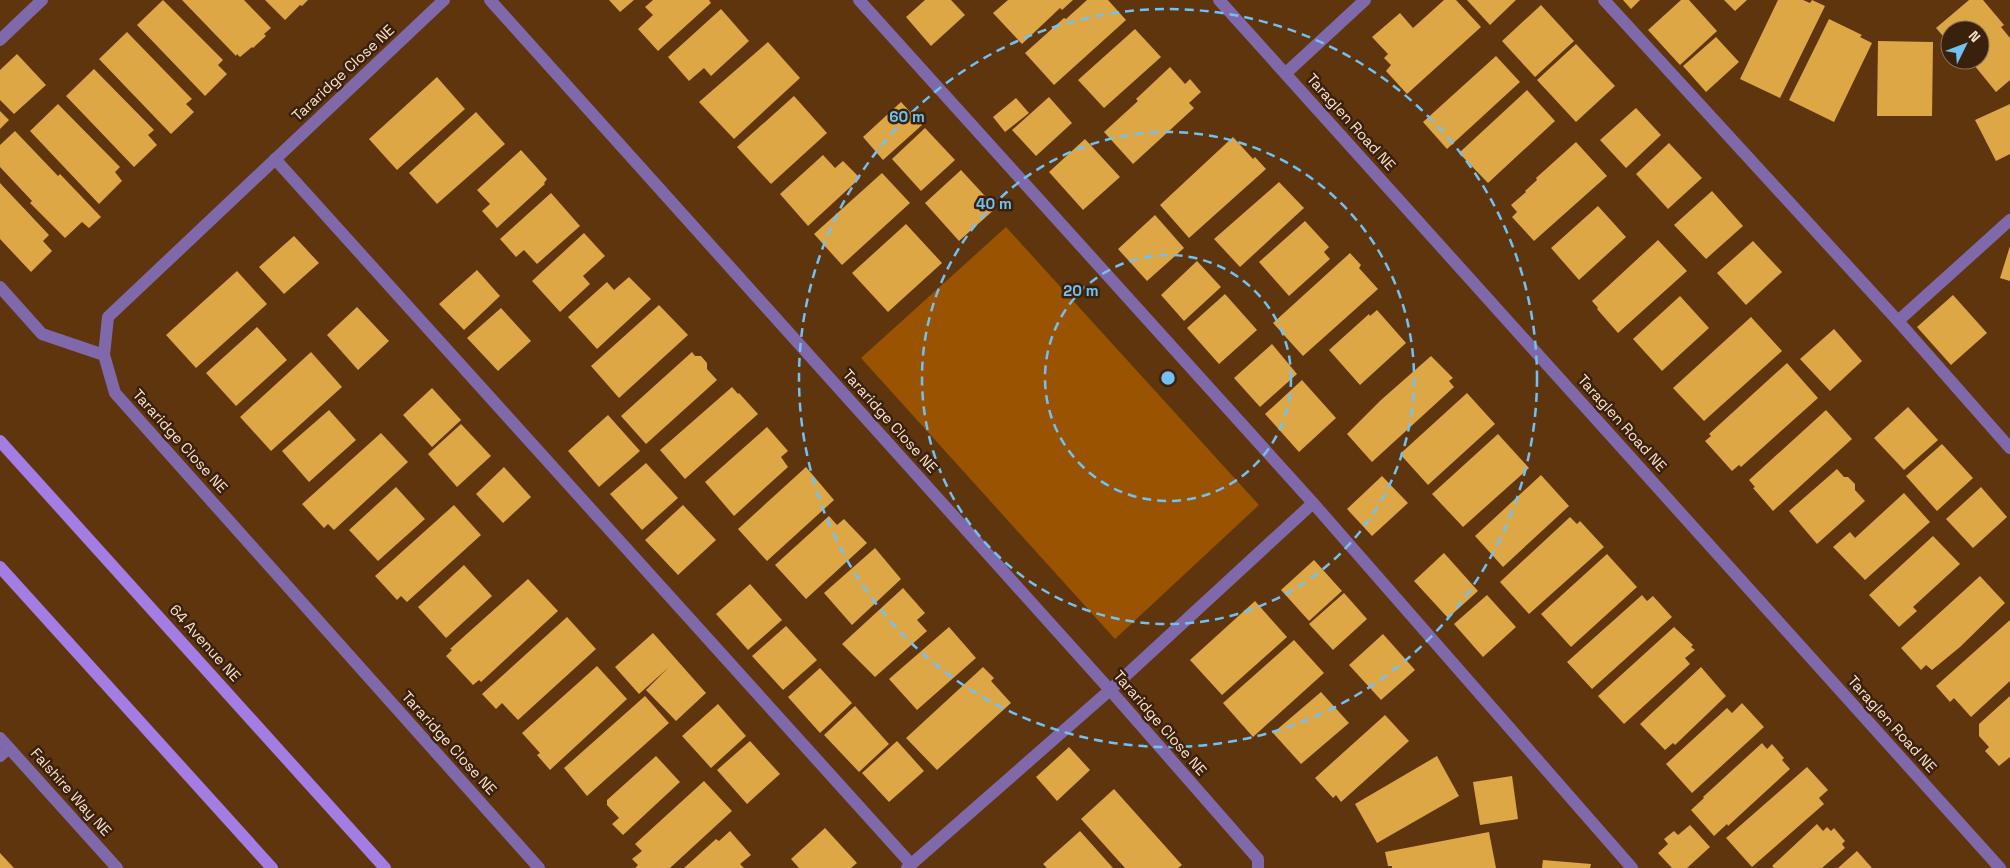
<svg xmlns="http://www.w3.org/2000/svg" width="2010" height="868" viewBox="0 0 2010 868" font-family="'Space Grotesk',sans-serif">
  <style>
    .green { fill: #9a5300 }
    .building { fill: #dea745 }
    .lines { fill: none; stroke-linecap: round; stroke-linejoin: round }
    .service { stroke: #7f69aa; stroke-width: 12 }
    .minor { stroke: #7f69aa; stroke-width: 12 }
    .secondary { stroke: #a37de4; stroke-width: 12 }
    .ring { fill: none; stroke: #72c1f5; stroke-width: 2.5; stroke-dasharray: 9 6 }
    .labels { text-anchor: middle; stroke-width: 5; stroke-linejoin: round; paint-order: stroke }
    .street-label { font-size: 15px; fill: #fce1cd; stroke: #39210c }
    .centre { fill: #72c1f5; stroke: #39210c; stroke-width: 2.5 }
    .ring-label { font-size: 15px; text-anchor: middle; font-weight: bold; fill: #72c1f5; stroke: #39210c; stroke-width: 5; stroke-linejoin: round; paint-order: stroke }
  </style>
  <rect width="100%" height="100%" fill="#5f350d"/>
  <!-- green -->
  <polygon class="green" points="1006,227 1259,505 1115,639 861,358"/>
  <!-- building -->
  <g class="building">
    <polygon points="163,0 223,60 218,65 227,74 205,96 137,25"/>
    <polygon points="182,0 244,0 271,28 264,34 266,36 253,48 252,47 240,57 237,54 236,56"/>
    <polygon points="265,0 308,0 302,6 300,5 285,20"/>
    <polygon points="609,0 634,0 620,12"/>
    <polygon points="653,0 709,0 711,3 658,51 638,29 653,15 645,7"/>
    <polygon points="925,0 951,0 965,15 931,46 906,17"/>
    <polygon points="1008,0 1073,0 1062,10 1060,8 1022,44 993,13"/>
    <polygon points="1087,0 1108,0 1126,20 1054,85 1025,53 1064,18 1066,19"/>
    <polygon points="1444,0 1456,0 1481,27 1407,94 1386,71 1391,65 1384,58 1388,54 1372,37 1400,13 1413,28"/>
    <polygon points="1467,0 1516,0 1490,25"/>
    <polygon points="1623,0 1640,0 1631,9"/>
    <polygon points="1681,0 1689,0 1717,31 1680,65 1648,30"/>
    <polygon points="1724,0 1747,0 1735,11"/>
    <polygon points="1778,0 1803,0 1810,3 1812,0 1825,6 1780,98 1740,79"/>
    <polygon points="1969,0 1983,0 2004,25 2001,27 2010,38 2010,80 1996,92 1970,60 1980,60 1980,30 1950,30 1950,44 1936,28"/>
    <polygon points="1541,5 1574,41 1535,77 1502,41"/>
    <polygon points="721,9 749,41 711,76 704,68 689,81 668,57"/>
    <polygon points="1829,19 1862,35 1860,37 1872,43 1834,122 1789,100"/>
    <polygon points="1135,29 1161,57 1104,108 1078,80"/>
    <polygon points="127,32 192,99 186,104 194,112 171,134 99,59"/>
    <polygon points="1716,37 1739,62 1706,92 1683,66"/>
    <polygon points="1878,41 1933,42 1932,116 1877,116"/>
    <polygon points="768,42 800,78 734,139 699,102"/>
    <polygon points="1576,44 1615,86 1576,122 1537,80"/>
    <polygon points="17,54 46,85 14,114 0,100 0,70"/>
    <polygon points="1496,56 1520,82 1447,149 1423,122"/>
    <polygon points="1170,67 1185,84 1190,79 1201,92 1189,103 1194,108 1133,164 1104,132 1138,101 1136,99"/>
    <polygon points="94,69 154,130 148,135 157,145 134,167 66,96"/>
    <polygon points="437,77 465,109 397,170 369,139"/>
    <polygon points="1527,90 1555,121 1488,183 1459,153"/>
    <polygon points="794,96 827,133 771,184 737,147"/>
    <polygon points="1049,97 1072,123 1036,156 1012,130"/>
    <polygon points="1016,98 1029,113 1005,132 993,117"/>
    <polygon points="901,102 922,125 883,160 863,137"/>
    <polygon points="58,104 120,167 115,172 122,181 99,204 30,131"/>
    <polygon points="2010,104 2010,154 1996,161 1975,120"/>
    <polygon points="1636,108 1661,135 1626,168 1600,140"/>
    <polygon points="0,111 9,120 0,129"/>
    <polygon points="476,112 505,144 437,204 409,173"/>
    <polygon points="925,128 955,160 921,191 892,159"/>
    <polygon points="15,131 58,176 60,174 101,217 89,228 82,222 65,238 30,203 32,201 0,167 0,145"/>
    <polygon points="1233,137 1253,159 1255,157 1266,169 1189,238 1160,205"/>
    <polygon points="1085,139 1120,177 1083,210 1049,172"/>
    <polygon points="1576,142 1607,176 1534,241 1512,217 1517,212 1511,205 1526,192 1525,191 1537,180 1536,178"/>
    <polygon points="1669,143 1702,178 1668,209 1636,174"/>
    <polygon points="521,150 547,179 544,183 545,184 497,228 482,211 490,204 477,190"/>
    <polygon points="823,155 835,168 843,161 860,178 808,226 780,194"/>
    <polygon points="961,170 996,208 959,241 925,203"/>
    <polygon points="882,173 910,203 842,265 814,234"/>
    <polygon points="1279,182 1304,208 1240,267 1214,239"/>
    <polygon points="0,183 49,235 43,241 52,251 31,272 0,239"/>
    <polygon points="1712,191 1743,226 1706,259 1674,225"/>
    <polygon points="551,193 580,226 537,264 524,250 516,257 500,239"/>
    <polygon points="1598,206 1626,237 1579,280 1551,248"/>
    <polygon points="1155,215 1184,248 1147,281 1118,249"/>
    <polygon points="1305,221 1329,247 1324,252 1330,259 1289,296 1259,262"/>
    <polygon points="906,224 942,263 888,312 852,273"/>
    <polygon points="584,233 605,256 583,276 590,284 560,312 532,281"/>
    <polygon points="294,236 319,263 284,294 259,267"/>
    <polygon points="1658,240 1687,271 1618,333 1597,309 1598,308 1592,301"/>
    <polygon points="1753,241 1782,272 1746,305 1717,273"/>
    <polygon points="2010,246 2010,281 2000,278"/>
    <polygon points="1350,253 1361,265 1359,268 1378,289 1303,356 1273,323"/>
    <polygon points="1197,261 1221,287 1184,321 1161,295"/>
    <polygon points="477,270 500,296 464,330 439,304"/>
    <polygon points="237,271 267,304 196,368 166,335"/>
    <polygon points="629,277 651,299 597,349 568,317 607,282 614,290"/>
    <polygon points="1225,294 1257,330 1219,364 1187,328"/>
    <polygon points="1953,295 1987,333 1951,365 1917,327"/>
    <polygon points="1680,296 1709,328 1662,371 1633,339"/>
    <polygon points="659,305 688,335 619,398 591,366"/>
    <polygon points="357,307 389,341 358,370 327,335"/>
    <polygon points="501,308 531,341 498,371 467,338"/>
    <polygon points="1377,310 1406,343 1360,385 1329,350 1369,314 1370,316"/>
    <polygon points="1751,317 1782,351 1704,421 1673,388"/>
    <polygon points="257,327 287,360 236,406 206,373"/>
    <polygon points="1834,329 1862,361 1830,391 1800,359"/>
    <polygon points="1272,344 1297,374 1260,407 1234,378"/>
    <polygon points="311,352 342,387 271,451 240,417"/>
    <polygon points="692,352 695,356 701,356 707,363 707,369 717,380 646,444 621,416"/>
    <polygon points="1431,356 1453,378 1449,381 1454,387 1372,462 1347,434 1381,400"/>
    <polygon points="1787,363 1818,398 1741,467 1739,465 1732,471 1705,441 1711,436 1709,434"/>
    <polygon points="1302,380 1336,418 1299,452 1265,414"/>
    <polygon points="732,387 738,394 739,393 758,414 685,479 660,450"/>
    <polygon points="432,388 461,420 432,447 403,415"/>
    <polygon points="1467,393 1495,424 1428,485 1400,454"/>
    <polygon points="1908,407 1938,440 1904,470 1874,438"/>
    <polygon points="329,410 356,440 309,482 282,451"/>
    <polygon points="1826,410 1852,439 1773,511 1753,488 1755,487 1749,480"/>
    <polygon points="608,415 640,451 599,487 568,451"/>
    <polygon points="461,424 491,456 457,487 428,454"/>
    <polygon points="767,427 788,451 781,457 788,467 734,516 705,482"/>
    <polygon points="381,433 408,462 334,530 328,524 324,528 302,504"/>
    <polygon points="1498,434 1529,468 1463,527 1432,494"/>
    <polygon points="1942,444 1973,478 1937,511 1906,476"/>
    <polygon points="646,463 678,498 642,530 610,494"/>
    <polygon points="504,467 531,497 503,523 476,494"/>
    <polygon points="806,467 834,500 767,561 738,529"/>
    <polygon points="1837,469 1844,477 1848,477 1855,484 1855,490 1865,501 1817,544 1789,511"/>
    <polygon points="1541,475 1569,506 1503,567 1475,536"/>
    <polygon points="1382,476 1408,503 1372,536 1347,509"/>
    <polygon points="396,487 425,519 378,561 349,530"/>
    <polygon points="1981,487 2007,517 1973,548 1946,519"/>
    <polygon points="1904,493 1930,522 1865,580 1833,547 1850,532 1855,538"/>
    <polygon points="454,505 481,535 407,602 401,596 397,600 375,576"/>
    <polygon points="683,505 716,540 678,575 645,540"/>
    <polygon points="829,516 837,525 844,519 867,543 806,599 775,565"/>
    <polygon points="1570,517 1577,524 1580,521 1604,547 1529,614 1500,582"/>
    <polygon points="1933,536 1960,564 1913,607 1917,611 1899,627 1869,595"/>
    <polygon points="875,548 901,579 852,625 824,593"/>
    <polygon points="1444,553 1478,591 1448,618 1414,581"/>
    <polygon points="1607,554 1637,587 1571,647 1541,614"/>
    <polygon points="1314,560 1342,591 1309,621 1281,590"/>
    <polygon points="464,565 492,596 446,638 418,607"/>
    <polygon points="1980,576 2005,603 1960,647 1932,670 1926,665 1921,670 1901,648"/>
    <polygon points="528,579 558,611 481,682 479,680 473,685 446,656 452,650 450,649"/>
    <polygon points="750,584 782,620 748,650 716,614"/>
    <polygon points="903,588 925,613 917,620 927,631 875,677 842,644"/>
    <polygon points="1344,593 1367,619 1333,650 1309,624"/>
    <polygon points="1487,595 1516,627 1483,657 1454,624"/>
    <polygon points="1642,595 1647,601 1653,596 1672,617 1592,689 1567,662"/>
    <polygon points="1255,601 1287,637 1222,695 1190,660"/>
    <polygon points="567,617 596,649 518,720 502,703 496,709 482,694"/>
    <polygon points="2010,620 2010,681 1971,717 1954,698 1950,702 1936,686"/>
    <polygon points="786,626 817,660 783,690 752,656"/>
    <polygon points="949,627 976,658 917,710 889,679"/>
    <polygon points="1674,627 1693,645 1691,647 1695,650 1685,658 1690,664 1624,724 1598,696"/>
    <polygon points="653,633 706,693 676,721 646,690 669,667 639,694 615,667"/>
    <polygon points="1383,634 1415,670 1381,700 1349,665"/>
    <polygon points="1294,640 1324,673 1253,737 1223,703"/>
    <polygon points="597,666 627,699 550,770 537,755 540,753 522,733"/>
    <polygon points="983,667 994,678 991,681 1011,703 937,770 906,738"/>
    <polygon points="1701,667 1726,696 1675,745 1673,743 1665,750 1640,724"/>
    <polygon points="820,668 852,703 820,733 788,697"/>
    <polygon points="1321,692 1349,723 1301,764 1273,733"/>
    <polygon points="645,696 669,723 587,796 564,768"/>
    <polygon points="2010,696 2010,757 1999,766 1985,751 1989,747 1979,736 1979,724"/>
    <polygon points="1742,703 1764,727 1692,793 1666,764 1727,708 1732,713"/>
    <polygon points="718,704 746,736 711,768 682,736"/>
    <polygon points="855,706 889,744 859,772 824,735"/>
    <polygon points="1385,715 1409,741 1341,802 1336,795 1333,798 1315,778"/>
    <polygon points="750,741 780,774 747,804 717,770"/>
    <polygon points="897,741 924,771 889,802 862,773"/>
    <polygon points="1762,743 1767,749 1772,744 1784,758 1782,760 1790,769 1728,826 1727,824 1714,836 1691,810 1704,798 1703,797"/>
    <polygon points="1069,747 1090,770 1057,801 1036,777"/>
    <polygon points="656,756 680,782 623,835 612,824 619,818 607,805 607,800"/>
    <polygon points="1437,756 1459,796 1377,843 1355,804"/>
    <polygon points="1807,767 1828,790 1819,798 1824,804 1752,867 1726,838"/>
    <polygon points="1512,776 1518,819 1480,825 1473,782"/>
    <polygon points="704,781 732,811 670,868 635,868 638,865 632,859 642,851 635,844"/>
    <polygon points="1114,789 1182,865 1178,868 1125,868 1081,819"/>
    <polygon points="1817,824 1823,831 1827,827 1831,831 1834,828 1845,841 1842,844 1845,848 1822,868 1774,868 1772,866"/>
    <polygon points="1690,825 1710,847 1687,868 1672,868 1658,853 1668,844 1664,839 1674,831 1678,835"/>
    <polygon points="825,828 857,863 851,868 799,868 791,859"/>
    <polygon points="730,831 751,855 740,864 744,868 684,868 716,839 719,841"/>
    <polygon points="1080,831 1113,868 1047,868 1043,864"/>
    <polygon points="1489,832 1496,868 1392,868 1392,866 1388,866 1385,852"/>
    <polygon points="1857,851 1872,868 1838,868"/>
    <polygon points="0,853 14,868 0,868"/>
    <polygon points="1543,860 1591,864 1590,868 1542,868"/>
  </g>
  <g class="lines">
    <!-- service -->
    <g class="service">
      <polyline points="859,0 1313,503 1632,868"/>
      <polyline points="1604,0 1898,321 2010,448"/>
      <polyline points="0,40 42,0"/>
      <polyline points="275,159 911,864"/>
      <polyline points="0,287 42,334 104,355"/>
      <polyline points="1898,321 2010,220"/>
      <polyline points="0,756 9,748"/>
      <polyline points="907,868 1110,690 1313,503"/>
    </g>
    <!-- minor -->
    <g class="minor">
      <polyline points="444,0 108,317 104,355 115,393 539,868"/>
      <polyline points="490,0 1110,690 1258,859 1258,868"/>
      <polyline points="1219,0 2000,868"/>
      <polyline points="1286,73 1365,0"/>
      <polyline points="0,738 117,868"/>
    </g>
    <!-- secondary -->
    <g class="secondary">
      <polyline points="0,441 385,868"/>
      <polyline points="0,567 272,868"/>
    </g>
  </g>
  <!-- distance rings -->
  <g class="ring">
    <circle cx="1168" cy="378" r="123"/>
    <circle cx="1168" cy="378" r="246"/>
    <circle cx="1168" cy="378" r="369"/>
  </g>
  <g class="labels">
    <!-- street labels -->
    <g class="street-label">
      <text transform="translate(343 73) rotate(-43)" y="5">Tararidge Close NE</text>
      <text transform="translate(1351 122) rotate(48)" y="5">Taraglen Road NE</text>
      <text transform="translate(890 421) rotate(48)" y="5">Tararidge Close NE</text>
      <text transform="translate(1622 423) rotate(48)" y="5">Taraglen Road NE</text>
      <text transform="translate(180 441) rotate(48)" y="5">Tararidge Close NE</text>
      <text transform="translate(205 643) rotate(48)" y="5">64 Avenue NE</text>
      <text transform="translate(1160 723) rotate(49)" y="5">Tararidge Close NE</text>
      <text transform="translate(1892 724) rotate(48)" y="5">Taraglen Road NE</text>
      <text transform="translate(449 743) rotate(48)" y="5">Tararidge Close NE</text>
      <text transform="translate(71 792) rotate(48)" y="5">Falshire Way NE</text>
    </g>
  </g>
  <circle cx="1168" cy="378" r="8" class="centre"/>
  <g class="ring-label">
    <text x="907" y="122">60 m</text>
    <text x="994" y="209">40 m</text>
    <text x="1081" y="296">20 m</text>
  </g>
  <!-- north arrow -->
  <g transform="translate(1965 45) rotate(48)"><circle r="24" fill="#39210c" stroke="#876e59"/>
  <path d="M0-4L9 19L0 12L-9 19Z" fill="#72c1f5"/>
  <text y="-8" font-size="14" font-weight="bold" text-anchor="middle" fill="#fce1cd">N</text>
  </g>
</svg>
